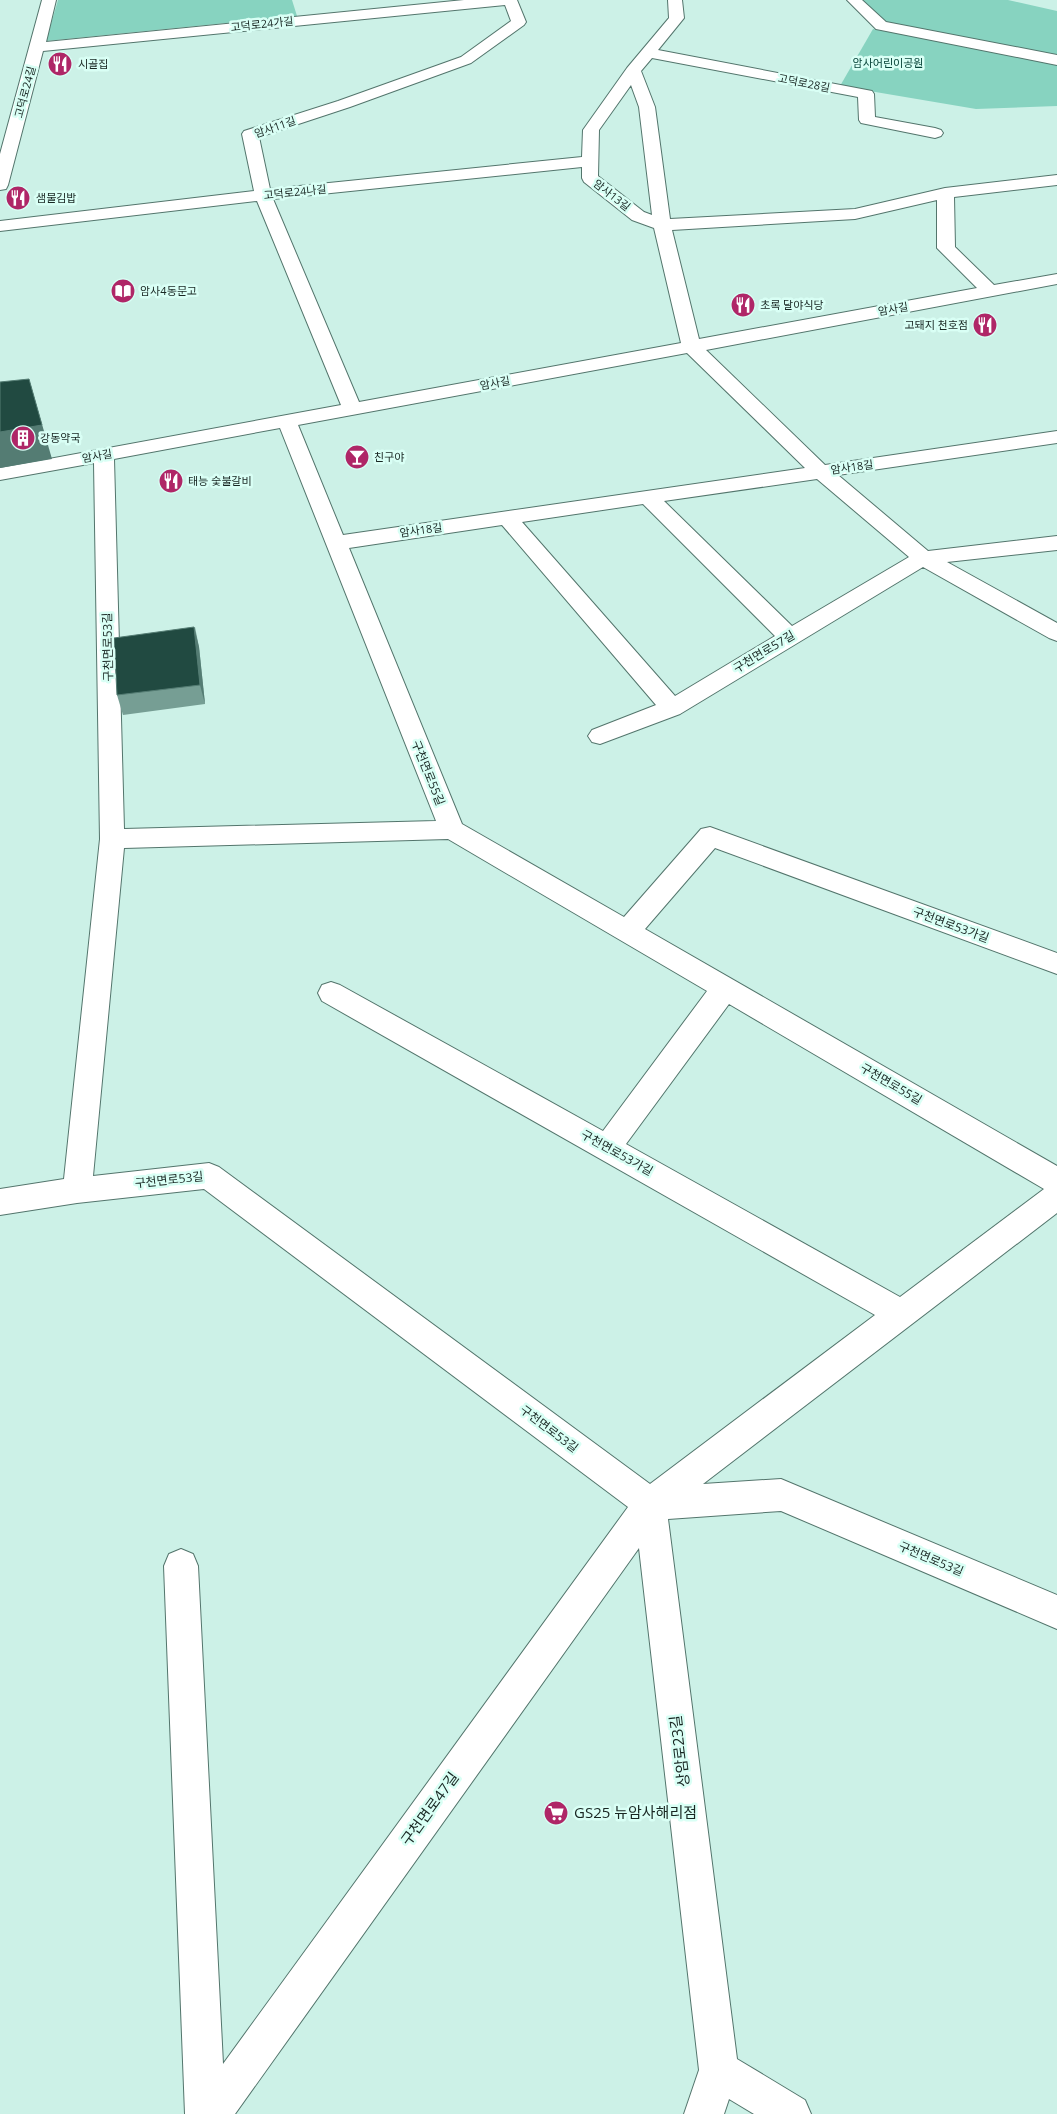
<svg xmlns="http://www.w3.org/2000/svg" width="1057" height="2114" viewBox="0 0 1057 2114" font-family="'Open Sans','Noto Sans KR',sans-serif">
  <style>
    .green { fill: #87d3c0 }
    .lines { fill: none; stroke-linecap: round; stroke-linejoin: round }
    .minor-casing { stroke: #53756c; stroke-width: 2 }
    .minor { fill: #fff; fill-rule: evenodd }
    .wall { fill: #769e94 }
    .shaded-wall { fill: #547c73 }
    .building { fill: #214a41; stroke: #547c73 }
    .labels { text-anchor: middle; stroke-width: 5; stroke-linejoin: round; paint-order: stroke }
    .far-street-label { font-size: 11px; fill: #182622; stroke: #d9fff5 }
    .far-park-label { font-size: 11px; fill: #084439; stroke: #d9fff5 }
    .far-poi-label { font-size: 11px; fill: #182622; stroke: #d9fff5; text-anchor: start }
    .street-label { font-size: 12px; fill: #182622; stroke: #d9fff5 }
    .near-street-label { font-size: 15px; fill: #182622; stroke: #d9fff5 }
    .near-poi-label { font-size: 15px; fill: #182622; stroke: #d9fff5; text-anchor: start }
  </style>
  <rect width="100%" height="100%" fill="#ccf1e7"/>
  <!-- green -->
  <g class="green">
    <polygon points="58,0 292,0 297,16 46,41"/>
    <polygon points="860,0 1008,0 1057,11 1057,60 881,26"/>
    <polygon points="873,29 1057,64 1057,106 976,109 840,86"/>
  </g>
  <g class="lines">
    <defs>
      <g id="minor">
        <path d="M42 0H56L46 42 464 0H517L526 22 524 25 471 63 350 107 259 137 270 189 582 157 583 130 627 68 669 18 668 0H682L684 18 658 50 872 91 874 94 875 117 935 128 941 130 943 133 941 136 935 138 861 123 859 120 858 97 652 58 641 71 655 107 670 219 855 209 945 188 1057 175V185L954 197 955 247 994 285 1057 274V284L706 350 825 465 1057 431V443L838 475 928 551 1057 536V550L947 562 1057 623V641L1049 638 923 567 680 714 600 744 592 742 588 736 592 730 656 705 502 525 349 548 462 824 624 917 701 829 710 827 1057 953V974L715 848 645 929 1057 1166V1213L703 1484 781 1479 1057 1595V1629L781 1511 668 1519 737 2059 805 2100 811 2114H754L729 2099 724 2114H684L699 2070 639 1548 235 2114H185L164 1566 169 1554 181 1549 193 1554 198 1566 223 2064 628 1507 204 1189 77 1203 0 1215V1189L64 1179 100 839 94 463 0 480V468L341 405 257 201 0 231V221L254 191 242 134 244 131 338 101 461 57 511 21 505 5 43 51 8 185 6 189 0 190V154ZM631 85 639 107 652 215 644 212 598 176 599 130ZM582 167V178L584 182 632 220 654 228 681 343 359 402 273 199ZM937 200V248L977 288 699 339 672 230 855 219ZM687 353 805 468 343 535 298 425ZM280 428 436 821 124 829 114 459ZM817 479 909 557 792 626 664 501ZM643 504 775 636 675 696 522 522ZM448 839 707 991 603 1131 340 985 331 982 322 985 318 993 322 1001 875 1315 650 1484 219 1167 209 1163 93 1176 124 848ZM729 1004 1044 1189 900 1297 626 1144Z"/>
        <polygon points="847,0 862,0 886,22 1057,55 1057,65 876,29"/>
      </g>
    </defs>
    <!-- minor casing -->
    <use href="#minor" class="minor-casing"/>
    <!-- minor -->
    <use href="#minor" class="minor"/>
  </g>
  <!-- wall -->
  <polygon class="wall" points="195,627 199,647 205,704 123,715 117,695"/>
  <!-- shaded-wall -->
  <g class="shaded-wall">
    <polygon points="29,379 52,459 0,468 0,432"/>
    <polygon points="194,627 199,647 205,704 200,685"/>
  </g>
  <!-- building -->
  <g class="building">
    <polygon points="29,379 42,425 0,432 0,382"/>
    <polygon points="194,627 200,685 117,695 114,638"/>
  </g>
  <!-- icons -->
  <defs>
    <symbol id="restaurant-disc" viewBox="-11 -11 22 22"><circle r="9.5" fill="#af2667" stroke="#d9fff5"/><path d="M-5-6h1v4h1v-4h1v4h1v-4h1v5L-1.5 .5V6h-2V.5L-5-1ZM5-6V6H3V1.5H1.5Q1.5-4 5-6Z" fill="#fff"/></symbol>
    <symbol id="library-disc" viewBox="-11 -11 22 22"><circle r="9.5" fill="#af2667" stroke="#d9fff5"/><path d="M-6-4Q-3-5.5-.7-3.5V5Q-3 3-6 4ZM6-4Q3-5.5 .7-3.5V5Q3 3 6 4Z" fill="#fff"/></symbol>
    <symbol id="building-disc" viewBox="-11 -11 22 22"><circle r="9.5" fill="#af2667" stroke="#d9fff5"/><path d="M-4-6H4V6H1V3H-1V6H-4ZM-2.5-4.3h1.7v1.8h-1.7ZM.8-4.3h1.7v1.8H.8ZM-2.5-1h1.7V.8h-1.7ZM.8-1h1.7V.8H.8Z" fill="#fff"/></symbol>
    <symbol id="bar-disc" viewBox="-11 -11 22 22"><circle r="9.5" fill="#af2667" stroke="#d9fff5"/><path d="M-6-5H6L.8 .8V4.5H3.5V6h-7V4.5H-.8V.8Z" fill="#fff"/></symbol>
    <symbol id="supermarket-disc" viewBox="-11 -11 22 22"><circle r="9.5" fill="#af2667" stroke="#d9fff5"/><path d="M-6-5.5h2.5l.6 2H6L4.5 2H-2.5L-4.4-4H-6ZM-1.5 3.2a1.3 1.3 0 1 0 .1 0ZM3 3.2a1.3 1.3 0 1 0 .1 0Z" fill="#fff"/></symbol>
  </defs>
  <g fill-rule="evenodd">
    <use href="#restaurant-disc" x="46" y="50" width="28" height="28"/>
    <use href="#restaurant-disc" x="4" y="184" width="28" height="28"/>
    <use href="#library-disc" x="109" y="277" width="28" height="28"/>
    <use href="#restaurant-disc" x="729" y="291" width="28" height="28"/>
    <use href="#restaurant-disc" x="971" y="311" width="28" height="28"/>
    <use href="#building-disc" x="9" y="424" width="28" height="28"/>
    <use href="#bar-disc" x="343" y="443" width="28" height="28"/>
    <use href="#restaurant-disc" x="157" y="467" width="28" height="28"/>
    <use href="#supermarket-disc" x="542" y="1799" width="28" height="28"/>
  </g>
  <g class="labels">
    <!-- far-street labels -->
    <g class="far-street-label">
      <text transform="translate(262 24) rotate(-6)" y="4">고덕로24가길</text>
      <text transform="translate(804 83) rotate(11)" y="4">고덕로28길</text>
      <text transform="translate(25 92) rotate(-75)" y="4">고덕로24길</text>
      <text transform="translate(275 127) rotate(-19)" y="4">암사11길</text>
      <text transform="translate(295 192) rotate(-6)" y="4">고덕로24나길</text>
      <text transform="translate(612 195) rotate(38)" y="4">암사13길</text>
      <text transform="translate(893 309) rotate(-10)" y="4">암사길</text>
      <text transform="translate(495 383) rotate(-11)" y="4">암사길</text>
      <text transform="translate(97 456) rotate(-10)" y="4">암사길</text>
      <text transform="translate(852 467) rotate(-8)" y="4">암사18길</text>
      <text transform="translate(421 530) rotate(-8)" y="4">암사18길</text>
    </g>
    <!-- far-park labels -->
    <g class="far-park-label">
      <text x="888" y="67">암사어린이공원</text>
    </g>
    <!-- far-poi labels -->
    <g class="far-poi-label">
      <text x="78" y="68">시골집</text>
      <text x="36" y="202">샘물김밥</text>
      <text x="140" y="295">암사4동문고</text>
      <text x="760" y="309">초록 달야식당</text>
      <text x="968" y="329" text-anchor="end">고돼지 천호점</text>
      <text x="40" y="442">강동약국</text>
      <text x="374" y="461">친구야</text>
      <text x="188" y="485">태능 숯불갈비</text>
    </g>
    <!-- street labels -->
    <g class="street-label">
      <text transform="translate(108 647) rotate(-91)" y="4">구천면로53길</text>
      <text transform="translate(764 652) rotate(-31)" y="4">구천면로57길</text>
      <text transform="translate(428 773) rotate(68)" y="4">구천면로55길</text>
      <text transform="translate(951 925) rotate(20)" y="4">구천면로53가길</text>
      <text transform="translate(891 1084) rotate(30)" y="4">구천면로55길</text>
      <text transform="translate(617 1153) rotate(29)" y="4">구천면로53가길</text>
      <text transform="translate(169 1180) rotate(-6)" y="4">구천면로53길</text>
      <text transform="translate(549 1429) rotate(37)" y="4">구천면로53길</text>
      <text transform="translate(931 1559) rotate(23)" y="4">구천면로53길</text>
    </g>
    <!-- near-street labels -->
    <g class="near-street-label">
      <text transform="translate(680 1751) rotate(-97)" y="5">상암로23길</text>
      <text transform="translate(430 1809) rotate(-54)" y="5">구천면로47길</text>
    </g>
    <!-- near-poi labels -->
    <g class="near-poi-label">
      <text x="574" y="1818">GS25 뉴암사해리점</text>
    </g>
  </g>
</svg>
